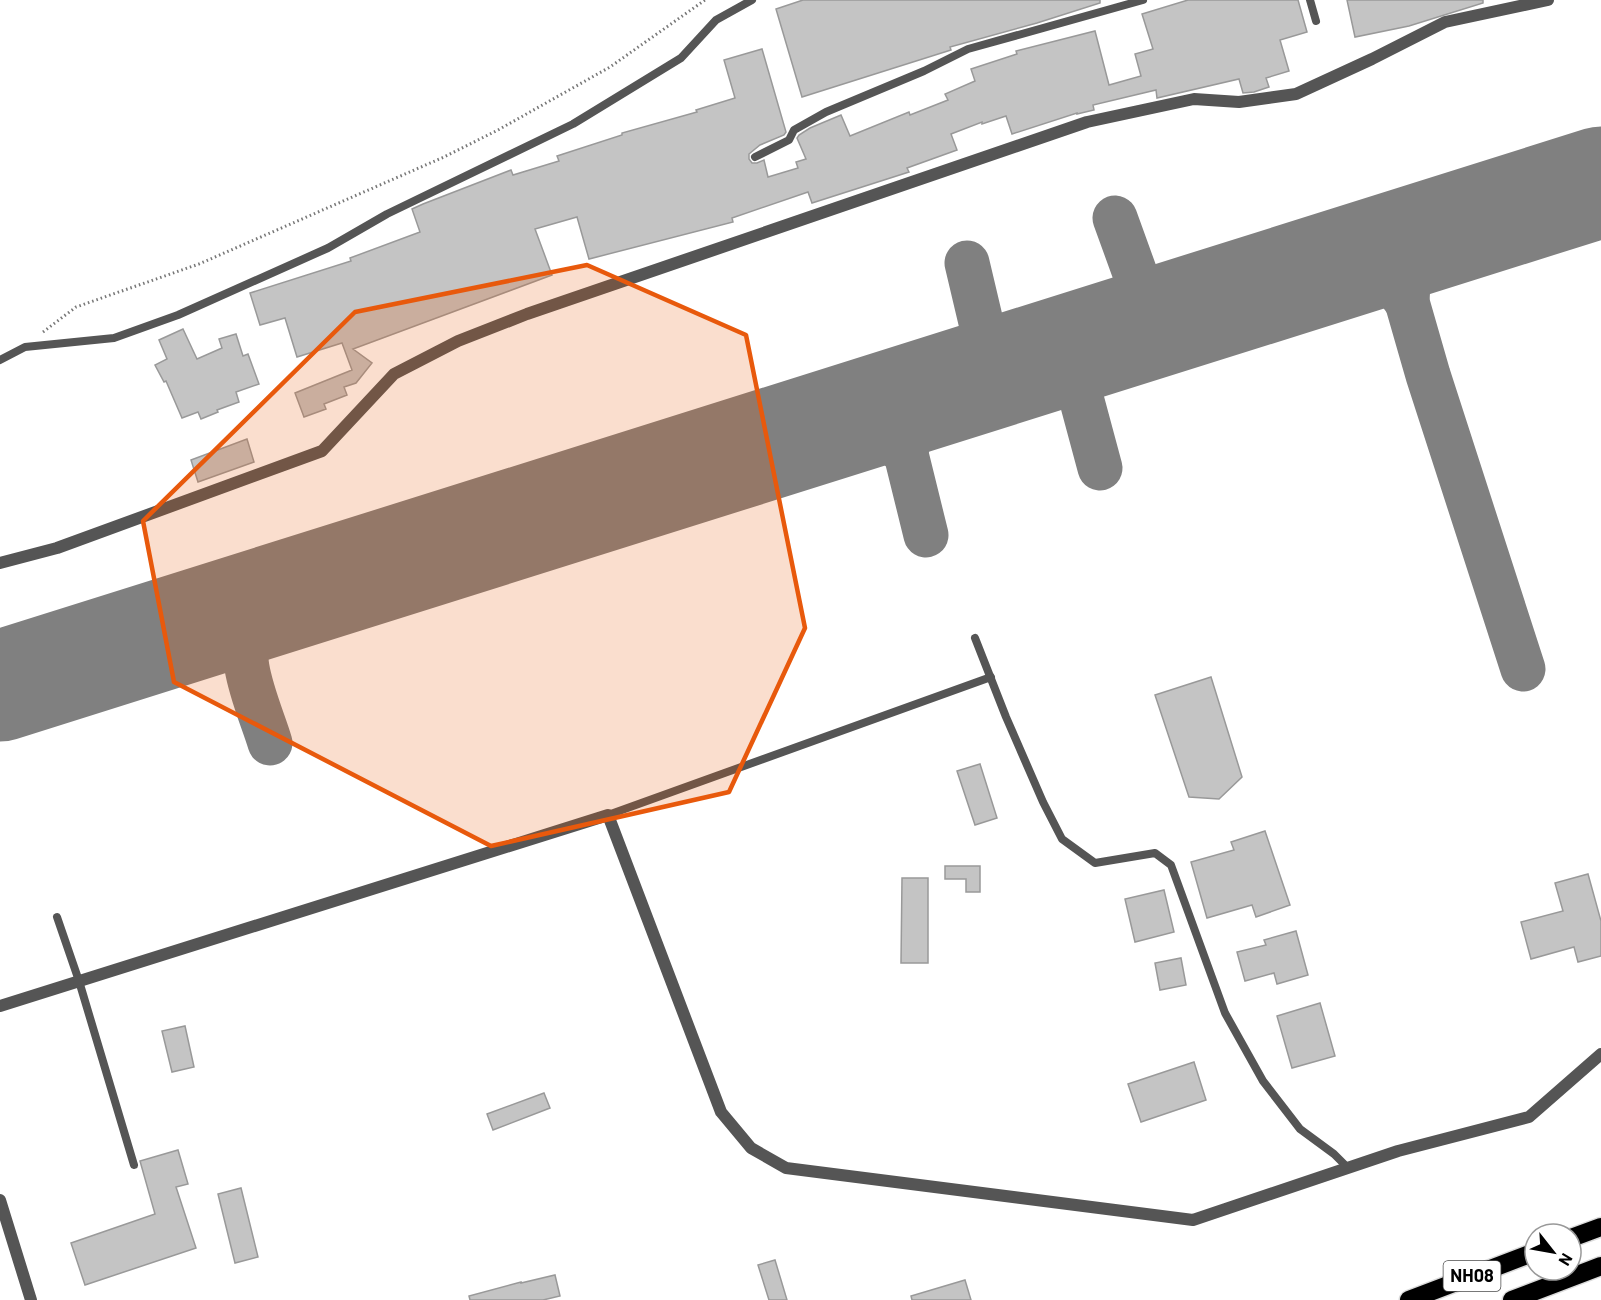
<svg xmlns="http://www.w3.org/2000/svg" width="1601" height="1300" viewBox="0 0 1601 1300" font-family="Barlow,sans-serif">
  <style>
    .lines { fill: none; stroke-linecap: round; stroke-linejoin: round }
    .taxiway { stroke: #808080; stroke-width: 45 }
    .runway { stroke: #808080; stroke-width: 111 }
    .building { fill: #c4c4c4; stroke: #999; stroke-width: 1.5 }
    .highway-casing { stroke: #dbdbdb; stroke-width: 21 }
    .path { stroke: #777; stroke-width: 3; stroke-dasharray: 1.5 3; stroke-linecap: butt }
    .lane { stroke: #555; stroke-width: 8 }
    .street { stroke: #555; stroke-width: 12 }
    .highway { stroke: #000; stroke-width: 18 }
    .marked { fill: #e8590c; fill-opacity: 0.2; stroke: #e8590c; stroke-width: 4.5; stroke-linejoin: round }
    .labels { text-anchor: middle; stroke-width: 5; stroke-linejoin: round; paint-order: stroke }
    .shield { fill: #fff; stroke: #4c4c4c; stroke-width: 1.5 }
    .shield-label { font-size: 18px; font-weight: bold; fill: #000 }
  </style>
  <rect width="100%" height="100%" fill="#fff"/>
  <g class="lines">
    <!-- taxiway -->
    <g class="taxiway">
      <polyline points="1115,218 1153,323"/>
      <polyline points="1448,229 1427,246 1419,256 1412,269 1408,282 1407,302 1428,375 1523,669"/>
      <polyline points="967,263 993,373"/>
      <path d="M1317 272C1361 264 1380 264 1407 302"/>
      <polyline points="1068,349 1100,468"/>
      <path d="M804 433C854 425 866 418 906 454"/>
      <polyline points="926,535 906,454 909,433 934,402 969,380"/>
      <path d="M140 643C163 638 194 626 216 634 228 638 237 651 244 660"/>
      <path d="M270 743C260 709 231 651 254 619 264 606 283 599 297 592"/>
    </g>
    <!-- runway -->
    <polyline class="runway" points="0,686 1601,182"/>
  </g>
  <!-- building -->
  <g class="building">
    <polygon points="803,0 1100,0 1100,3 1037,23 950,47 951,50 802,97 776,9"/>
    <polygon points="1188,0 1298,0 1307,32 1280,40 1289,71 1266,78 1269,87 1254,92 1243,93 1239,79 1157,98 1156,90 1093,105 1094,110 1077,114 1077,113 1012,134 1006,116 982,124 982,122 951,134 957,150 907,168 909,172 812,203 808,192 732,218 733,222 589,259 577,217 535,229 552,275 353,349 372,363 356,383 344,387 347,395 324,404 326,409 304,417 295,393 352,370 342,343 297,357 285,318 260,325 250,293 351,261 350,258 420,232 412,209 423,204 511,170 513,175 559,161 557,156 622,135 622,133 697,112 696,110 735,98 724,60 762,49 786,132 784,135 760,145 749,154 749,159 752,163 757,163 764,160 768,177 798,168 796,162 806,159 797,138 799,135 810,128 841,115 850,136 909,112 910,115 948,100 945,94 975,81 971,69 1017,54 1016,51 1095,31 1109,85 1141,76 1135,54 1153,49 1142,14"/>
    <polygon points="1347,0 1483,0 1483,3 1409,26 1355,37"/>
    <polygon points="183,329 197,359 222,348 219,339 236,334 243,356 248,354 259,384 236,392 239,402 217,410 218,412 201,419 198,412 182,418 166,381 164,382 155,365 167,359 159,340"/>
    <polygon points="247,439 254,462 198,482 191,460"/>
    <polygon points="1211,677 1242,777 1219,799 1189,797 1155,695"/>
    <polygon points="980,764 997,818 975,825 957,771"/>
    <polygon points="1265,831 1290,905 1256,917 1252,905 1207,918 1191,862 1234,850 1231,842"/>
    <polygon points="945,866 980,866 980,892 966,892 966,879 945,879"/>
    <polygon points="1588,874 1601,921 1601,956 1578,962 1574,947 1531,959 1521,922 1563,911 1555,883"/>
    <polygon points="902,878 928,878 928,963 901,963"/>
    <polygon points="1164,890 1174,932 1135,942 1125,899"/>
    <polygon points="1296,931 1308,975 1277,984 1274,973 1245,981 1237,952 1266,945 1264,940"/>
    <polygon points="1181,958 1186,985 1160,990 1155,963"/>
    <polygon points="1320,1003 1335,1056 1292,1068 1277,1016"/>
    <polygon points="185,1026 194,1067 172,1072 162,1031"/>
    <polygon points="1194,1062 1206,1100 1141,1122 1128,1084"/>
    <polygon points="544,1093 550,1108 493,1130 487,1114"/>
    <polygon points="178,1150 188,1184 176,1187 196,1248 85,1285 71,1243 155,1214 140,1161"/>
    <polygon points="241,1188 258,1257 235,1263 218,1194"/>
    <polygon points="775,1260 787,1300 769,1300 758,1265"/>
    <polygon points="555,1275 560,1296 543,1300 470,1300 469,1296 521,1282 521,1283"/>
    <polygon points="965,1280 971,1300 912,1300 911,1296"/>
  </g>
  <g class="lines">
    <defs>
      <g id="highway">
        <polyline points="1571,1238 1601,1227"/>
        <polyline points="1409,1300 1535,1252"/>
        <polyline points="1512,1300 1601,1266"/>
      </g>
    </defs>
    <!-- highway casing -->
    <use href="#highway" class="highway-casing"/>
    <!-- path -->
    <polyline class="path" points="43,332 76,307 199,264 444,157 498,130 610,67 705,0"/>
    <!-- lane -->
    <g class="lane">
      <polyline points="1310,0 1316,21"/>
      <polyline points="755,157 789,140 794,130 826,112 924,71 968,49 1143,0"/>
      <polyline points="0,360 25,347 114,338 178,315 328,248 387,214 573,124 681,58 716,20 752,0"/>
      <polyline points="975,638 1006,717 1043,802 1062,839 1095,863 1155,853 1171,865 1225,1013 1263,1081 1300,1129 1334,1154 1348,1168"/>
      <polyline points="608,815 991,677"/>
      <polyline points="57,917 79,981 134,1165"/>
    </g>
    <!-- street -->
    <g class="street">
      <polyline points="0,563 57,548 322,451 394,374 458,341 527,314 1087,122 1194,99 1239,102 1296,94 1372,59 1445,22 1548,0"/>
      <polyline points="0,1006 608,815 721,1112 751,1148 786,1168 1193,1220 1398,1151 1529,1117 1601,1054"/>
      <polyline points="0,1200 31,1300"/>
    </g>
    <!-- highway -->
    <use href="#highway" class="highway"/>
  </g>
  <!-- marked area -->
  <path class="marked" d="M587 265 746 335 805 628 729 792 491 846 174 682 143 521 355 312Z"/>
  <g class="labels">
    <!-- shield labels -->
    <rect class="shield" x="1443.5" y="1261" width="57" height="30" rx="4.5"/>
    <g class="shield-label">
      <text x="1472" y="1282">NH08</text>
    </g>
  </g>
  <!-- north arrow -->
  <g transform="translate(1553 1252) rotate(121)"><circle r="28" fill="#ffffff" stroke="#999999" stroke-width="1.5"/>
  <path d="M0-4.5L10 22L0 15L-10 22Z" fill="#000000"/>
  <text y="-9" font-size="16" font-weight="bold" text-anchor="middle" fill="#000000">N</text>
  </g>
</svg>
